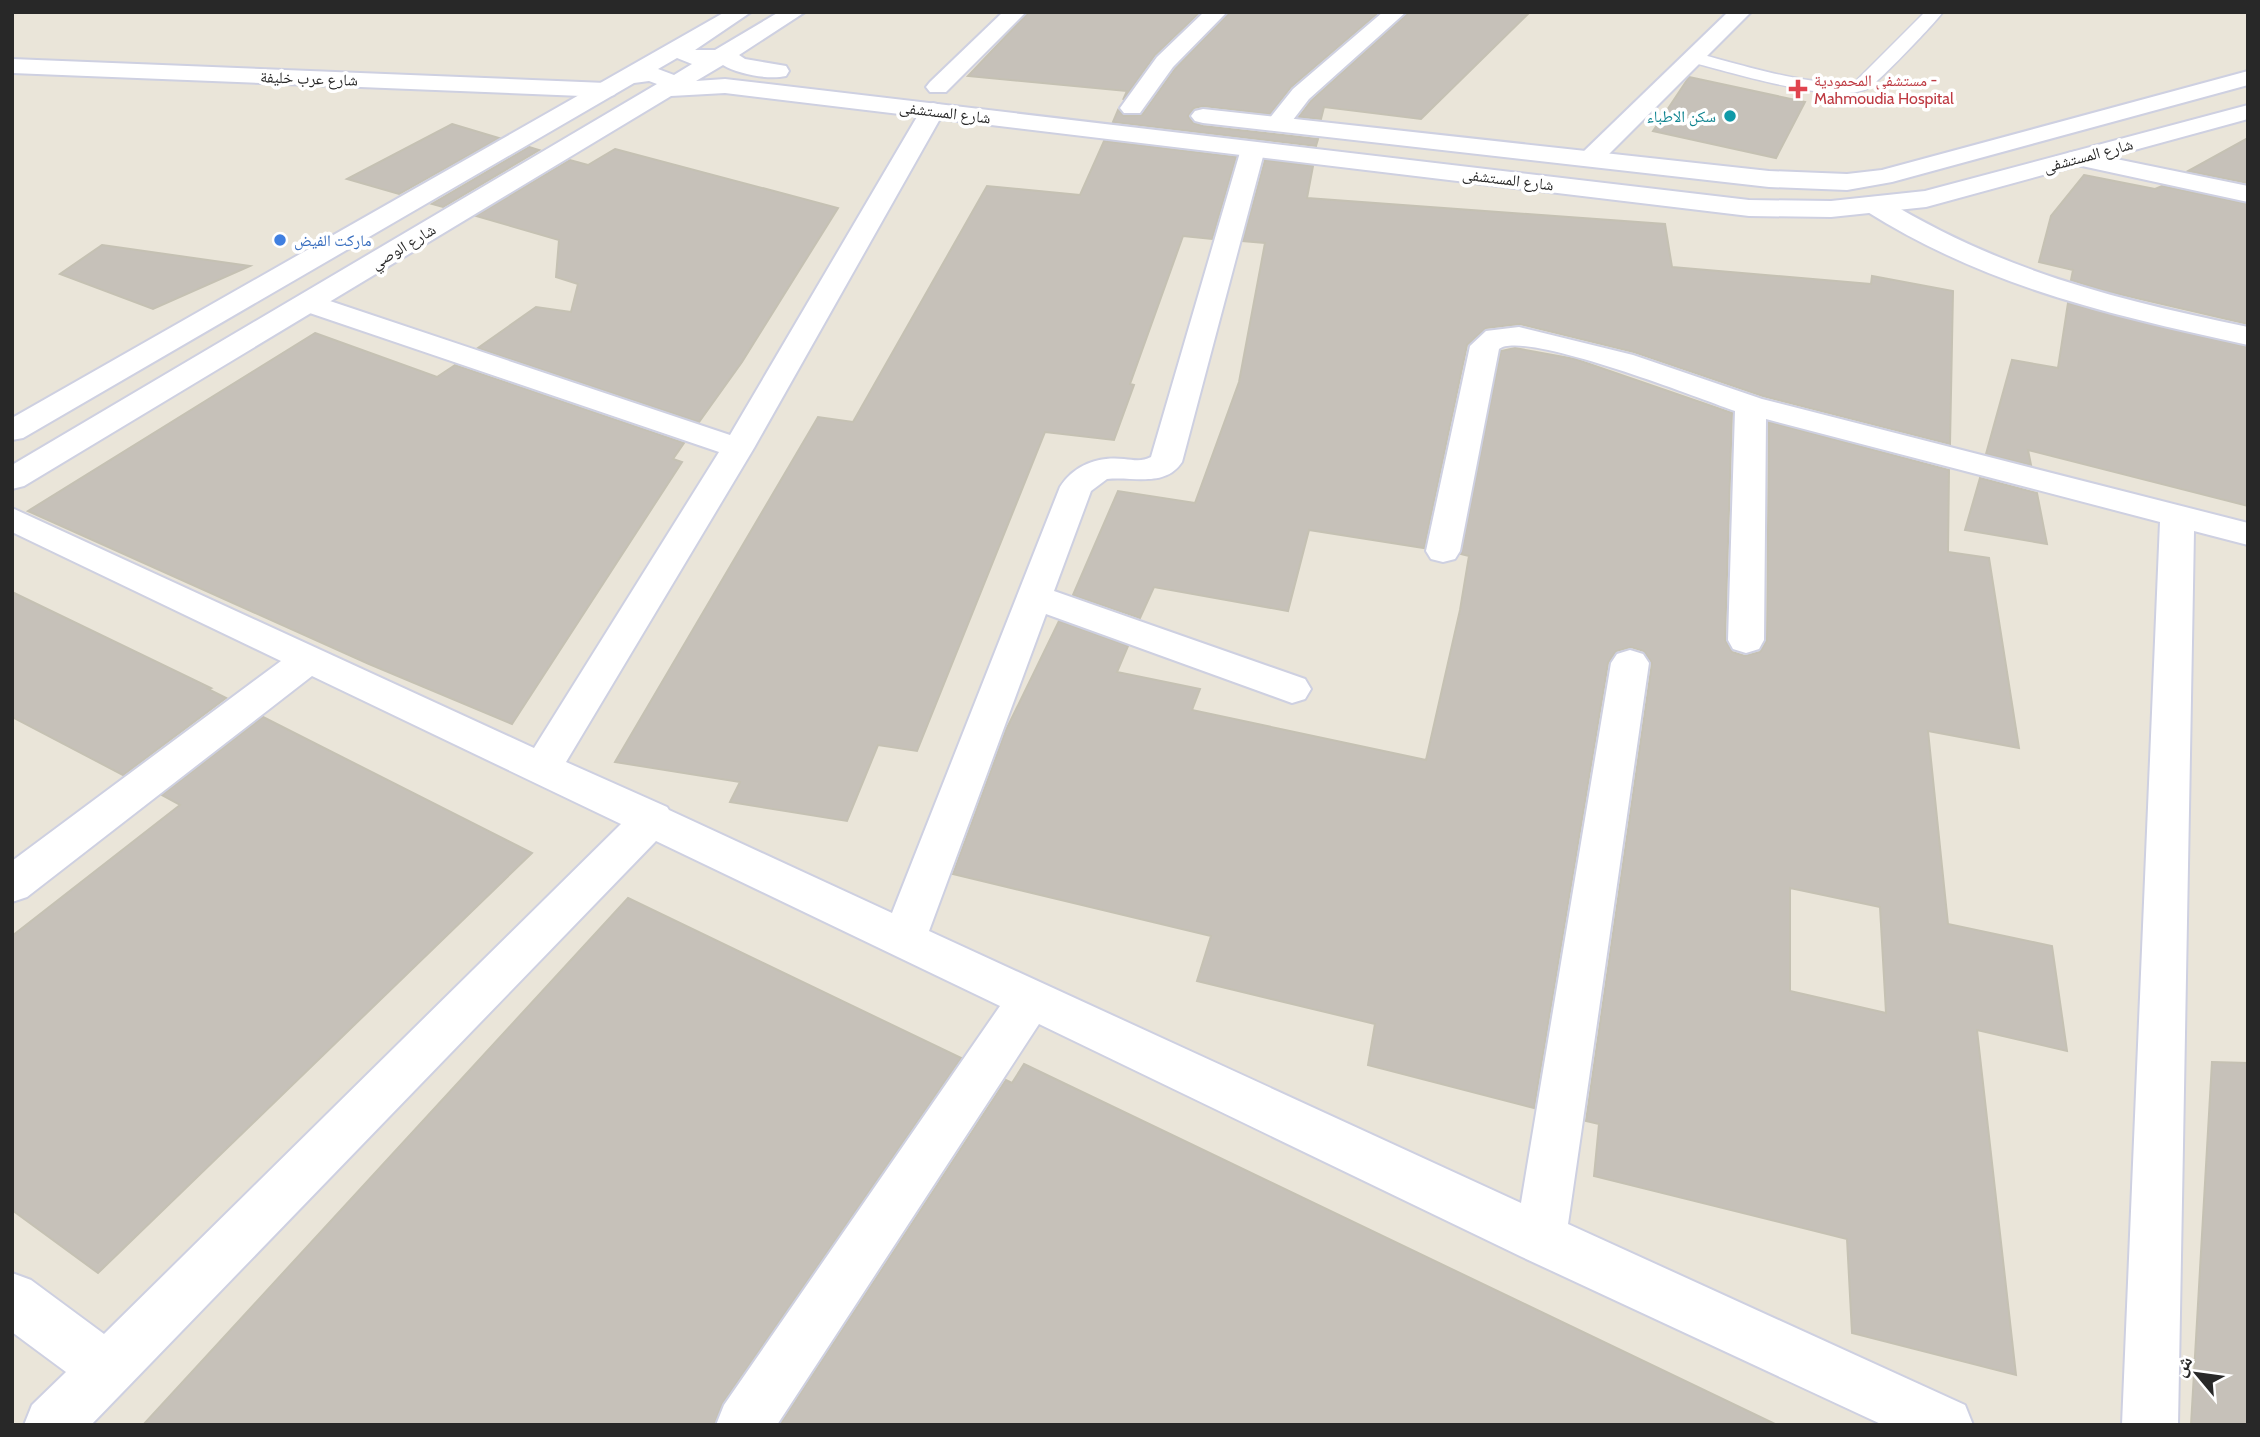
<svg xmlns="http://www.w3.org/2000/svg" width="2260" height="1437" viewBox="0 0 2260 1437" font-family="Cabin,'Noto Naskh Arabic',sans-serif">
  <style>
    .building { fill: #c6c1b9; stroke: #c5c1b3; stroke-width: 2; fill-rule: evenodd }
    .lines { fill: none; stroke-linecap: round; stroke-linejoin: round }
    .service-casing { stroke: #ced0e1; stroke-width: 3 }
    .minor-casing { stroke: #ced0e1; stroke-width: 4 }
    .tertiary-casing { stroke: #ced0e1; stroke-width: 4 }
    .service { fill: #fff; fill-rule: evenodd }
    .minor { fill: #fff; fill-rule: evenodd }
    .tertiary { fill: #fff; fill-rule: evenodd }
    .health-dot { fill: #e0444e; stroke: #fff; stroke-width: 2.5 }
    .culture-dot { fill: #0f9aa8; stroke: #fff; stroke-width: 2.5 }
    .shop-dot { fill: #3f7fe0; stroke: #fff; stroke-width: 2.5 }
    .labels { text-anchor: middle; stroke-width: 7; stroke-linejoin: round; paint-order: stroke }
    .far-street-label { font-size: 16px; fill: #282828; stroke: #fff }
    .far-health-label { font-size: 16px; fill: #be3a42; stroke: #fff; text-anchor: start }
    .far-culture-label { font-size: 16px; fill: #0d838f; stroke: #fff; text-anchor: end }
    .far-shop-label { font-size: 16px; fill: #366cbe; stroke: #fff; text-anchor: start }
  </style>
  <rect width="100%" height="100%" fill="#eae5d9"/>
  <!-- building -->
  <g class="building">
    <polygon points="1029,12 1200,12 1155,55 1123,100 1127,91 968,76"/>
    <polygon points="1230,12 1379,12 1291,87 1270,114 1203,106 1194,108 1188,116 1193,123 1203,126 1318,139 1316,146 1113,122 1118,110 1124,116 1142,115 1175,69"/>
    <polygon points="1409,12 1530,12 1421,119 1324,107 1321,119 1299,117 1311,101"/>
    <polygon points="1689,77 1805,102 1776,158 1653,131"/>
    <polygon points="452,124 499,138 399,194 347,179"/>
    <polygon points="2248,138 2248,183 2188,171"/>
    <polygon points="1104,141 1236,157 1212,239 1183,236 1130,384 1134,385 1114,440 1045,432 917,751 878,745 847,821 730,802 740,782 615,762 818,417 853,422 987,186 1080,195"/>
    <polygon points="529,147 539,150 443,207 432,204"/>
    <polygon points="615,149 838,208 742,362 699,422 478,348 536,307 571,312 578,284 556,277 559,240 476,216 570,160 588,165"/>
    <polygon points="1265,160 1313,166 1307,198 1665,224 1672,267 1871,284 1872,276 1953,291 1950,444 1763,396 1634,352 1520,324 1486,328 1467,345 1424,548 1309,530 1288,611 1154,587 1140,618 1073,595 1118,491 1195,503 1239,382 1265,243 1243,241"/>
    <polygon points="2084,175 2155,189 2162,186 2248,204 2248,324 2106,291 2071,280 2073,270 2039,262 2051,216"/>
    <polygon points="102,245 250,266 153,309 60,274"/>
    <polygon points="2068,303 2248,347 2248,506 2028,450 2031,465 1986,454 2012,360 2058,368"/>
    <polygon points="315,333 437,377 455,365 684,443 673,459 682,462 512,724 369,664 28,511"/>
    <path d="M1515 348 1575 359 1732 413 1725 640 1732 652 1745 656 1760 652 1767 640 1769 422 1949 470 1948 552 1989 558 2019 748 1928 731 1948 924 2052 946 2067 1051 1977 1030 2016 1375 1852 1333 1847 1239 1594 1176 1599 1124 1586 1121 1652 663 1644 651 1631 647 1616 651 1608 663 1534 1108 1368 1065 1375 1024 1197 981 1211 936 953 874 1006 730 1059 621 1128 646 1117 672 1200 689 1192 710 1426 760 1460 610 1469 556 1461 554 1501 351ZM1790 888 1880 907 1886 1013 1790 991Z"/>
    <polygon points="1980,478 2037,493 2047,544 1965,530"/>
    <polygon points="12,592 211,688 208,689 226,698 123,775 12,717"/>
    <polygon points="263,717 532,853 98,1273 12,1210 12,936 180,805 162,795"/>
    <polygon points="628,898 961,1058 722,1404 714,1425 143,1425"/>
    <polygon points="2212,1062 2248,1063 2248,1425 2191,1425"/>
    <polygon points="1024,1064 1193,1145 1777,1425 780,1425 1006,1080 1012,1083"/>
  </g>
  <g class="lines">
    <defs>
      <path id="service" d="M1925 12H1943C1934 24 1876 85 1867 89 1832 105 1725 70 1686 61L1683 57 1692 52C1733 62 1817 90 1856 81Z"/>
      <g id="minor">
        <polygon points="1003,12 1026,12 946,92 930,92 926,87 930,82"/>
        <polygon points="1204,12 1227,12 1173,67 1140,113 1124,113 1120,108 1157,57"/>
        <polygon points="1383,12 1406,12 1309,99 1286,129 1277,131 1268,129 1265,124 1293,89"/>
        <polygon points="1728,12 1751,12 1600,163 1591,165 1582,163 1579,158 1582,153"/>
        <polygon points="12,59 606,83 614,85 618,90 614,95 606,97 12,73"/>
        <path d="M933 103 941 105 945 110 754 448 566 762 667 807 669 810 892 913 1060 487C1074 465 1098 456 1124 459 1134 460 1142 462 1151 457L1241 149 1244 144 1253 142 1262 144 1265 149 1182 462C1165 488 1133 476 1107 479L1091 491 1054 591 1305 679 1311 689 1305 699 1292 703 1046 614 929 931 1521 1203 1611 663 1617 654 1630 650 1643 654 1649 663 1568 1224 1965 1405 1973 1425H1883L1522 1257 1039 1024 777 1425H716L724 1405 1000 1006 656 841 91 1425H24L32 1405 66 1372 12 1332V1273L31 1280 104 1334 621 824 312 676 27 897 12 902V861L281 661 12 532V508L534 748 719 452 298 309 294 303 298 297 308 294 318 297 730 435 921 110 925 105Z"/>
        <polygon points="2077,151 2248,186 2248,202 2068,163 2065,158 2068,153"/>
        <path d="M1875 197 1884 199C2001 271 2115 299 2248 327V345C2110 315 1987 287 1866 211L1862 205 1866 199Z"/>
        <path d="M1519 327 1633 355 1762 399 2248 523V545L2194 531 2178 1425H2122L2160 522 1766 419 1764 640 1759 649 1746 653 1733 649 1728 640 1735 411C1701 399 1523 329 1499 349L1460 551 1455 559 1443 562 1431 559 1426 551 1470 346 1486 331Z"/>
      </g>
      <g id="tertiary">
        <path d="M725 12H751L695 50H715L779 12H805L739 55 745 59 786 66 789 71 786 76C768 80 738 74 723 65L696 81 725 79 1749 200 1831 201 1925 191 2248 105V119L1926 207 1831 217 1749 216 725 93 671 96 24 486 12 489V465L657 84 649 81 634 83 23 438 12 440V418ZM677 58 692 64 674 75 658 69Z"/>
        <polygon points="2248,71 2248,85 1892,182 1847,190 1769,187 1203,123 1195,121 1191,116 1195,111 1203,109 1769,171 1847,174 1882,170"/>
      </g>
    </defs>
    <!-- service casing -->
    <use href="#service" class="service-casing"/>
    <!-- minor casing -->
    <use href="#minor" class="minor-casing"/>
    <!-- tertiary casing -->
    <use href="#tertiary" class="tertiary-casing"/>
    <!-- service -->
    <use href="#service" class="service"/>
    <!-- minor -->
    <use href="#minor" class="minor"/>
    <!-- tertiary -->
    <use href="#tertiary" class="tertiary"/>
  </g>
  <!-- markers -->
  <path class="health-dot" d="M1794.5 78.5h7v7h7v7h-7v7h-7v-7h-7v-7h7z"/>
  <circle class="culture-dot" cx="1730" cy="116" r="7"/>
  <circle class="shop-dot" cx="280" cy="240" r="7"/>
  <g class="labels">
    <!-- far-street labels -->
    <g class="far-street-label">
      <text transform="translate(309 78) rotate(2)" y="6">شارع عرب خليفة</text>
      <text transform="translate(945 112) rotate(7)" y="6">شارع المستشفى</text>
      <text transform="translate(2088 155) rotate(-15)" y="6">شارع المستشفى</text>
      <text transform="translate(1508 179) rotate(7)" y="6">شارع المستشفى</text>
      <text transform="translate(403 246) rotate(-31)" y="6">شارع الوصي</text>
    </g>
    <!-- far-health labels -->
    <g class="far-health-label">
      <text x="1814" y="86">مستشفى المحمودية -<tspan x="1814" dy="18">Mahmoudia Hospital</tspan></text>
    </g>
    <!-- far-culture labels -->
    <g class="far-culture-label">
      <text x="1716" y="122">سكن الاطباء</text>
    </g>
    <!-- far-shop labels -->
    <g class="far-shop-label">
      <text x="294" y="246">ماركت الفيض</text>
    </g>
  </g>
  <!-- border -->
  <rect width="2260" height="1437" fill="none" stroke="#282828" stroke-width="28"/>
  <!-- north arrow -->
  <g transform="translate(2197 1374) rotate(299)" stroke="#ffffff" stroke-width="5" paint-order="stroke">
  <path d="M0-5L12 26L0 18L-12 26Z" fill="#282828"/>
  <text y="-10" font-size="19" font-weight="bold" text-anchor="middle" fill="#282828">ش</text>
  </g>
</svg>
